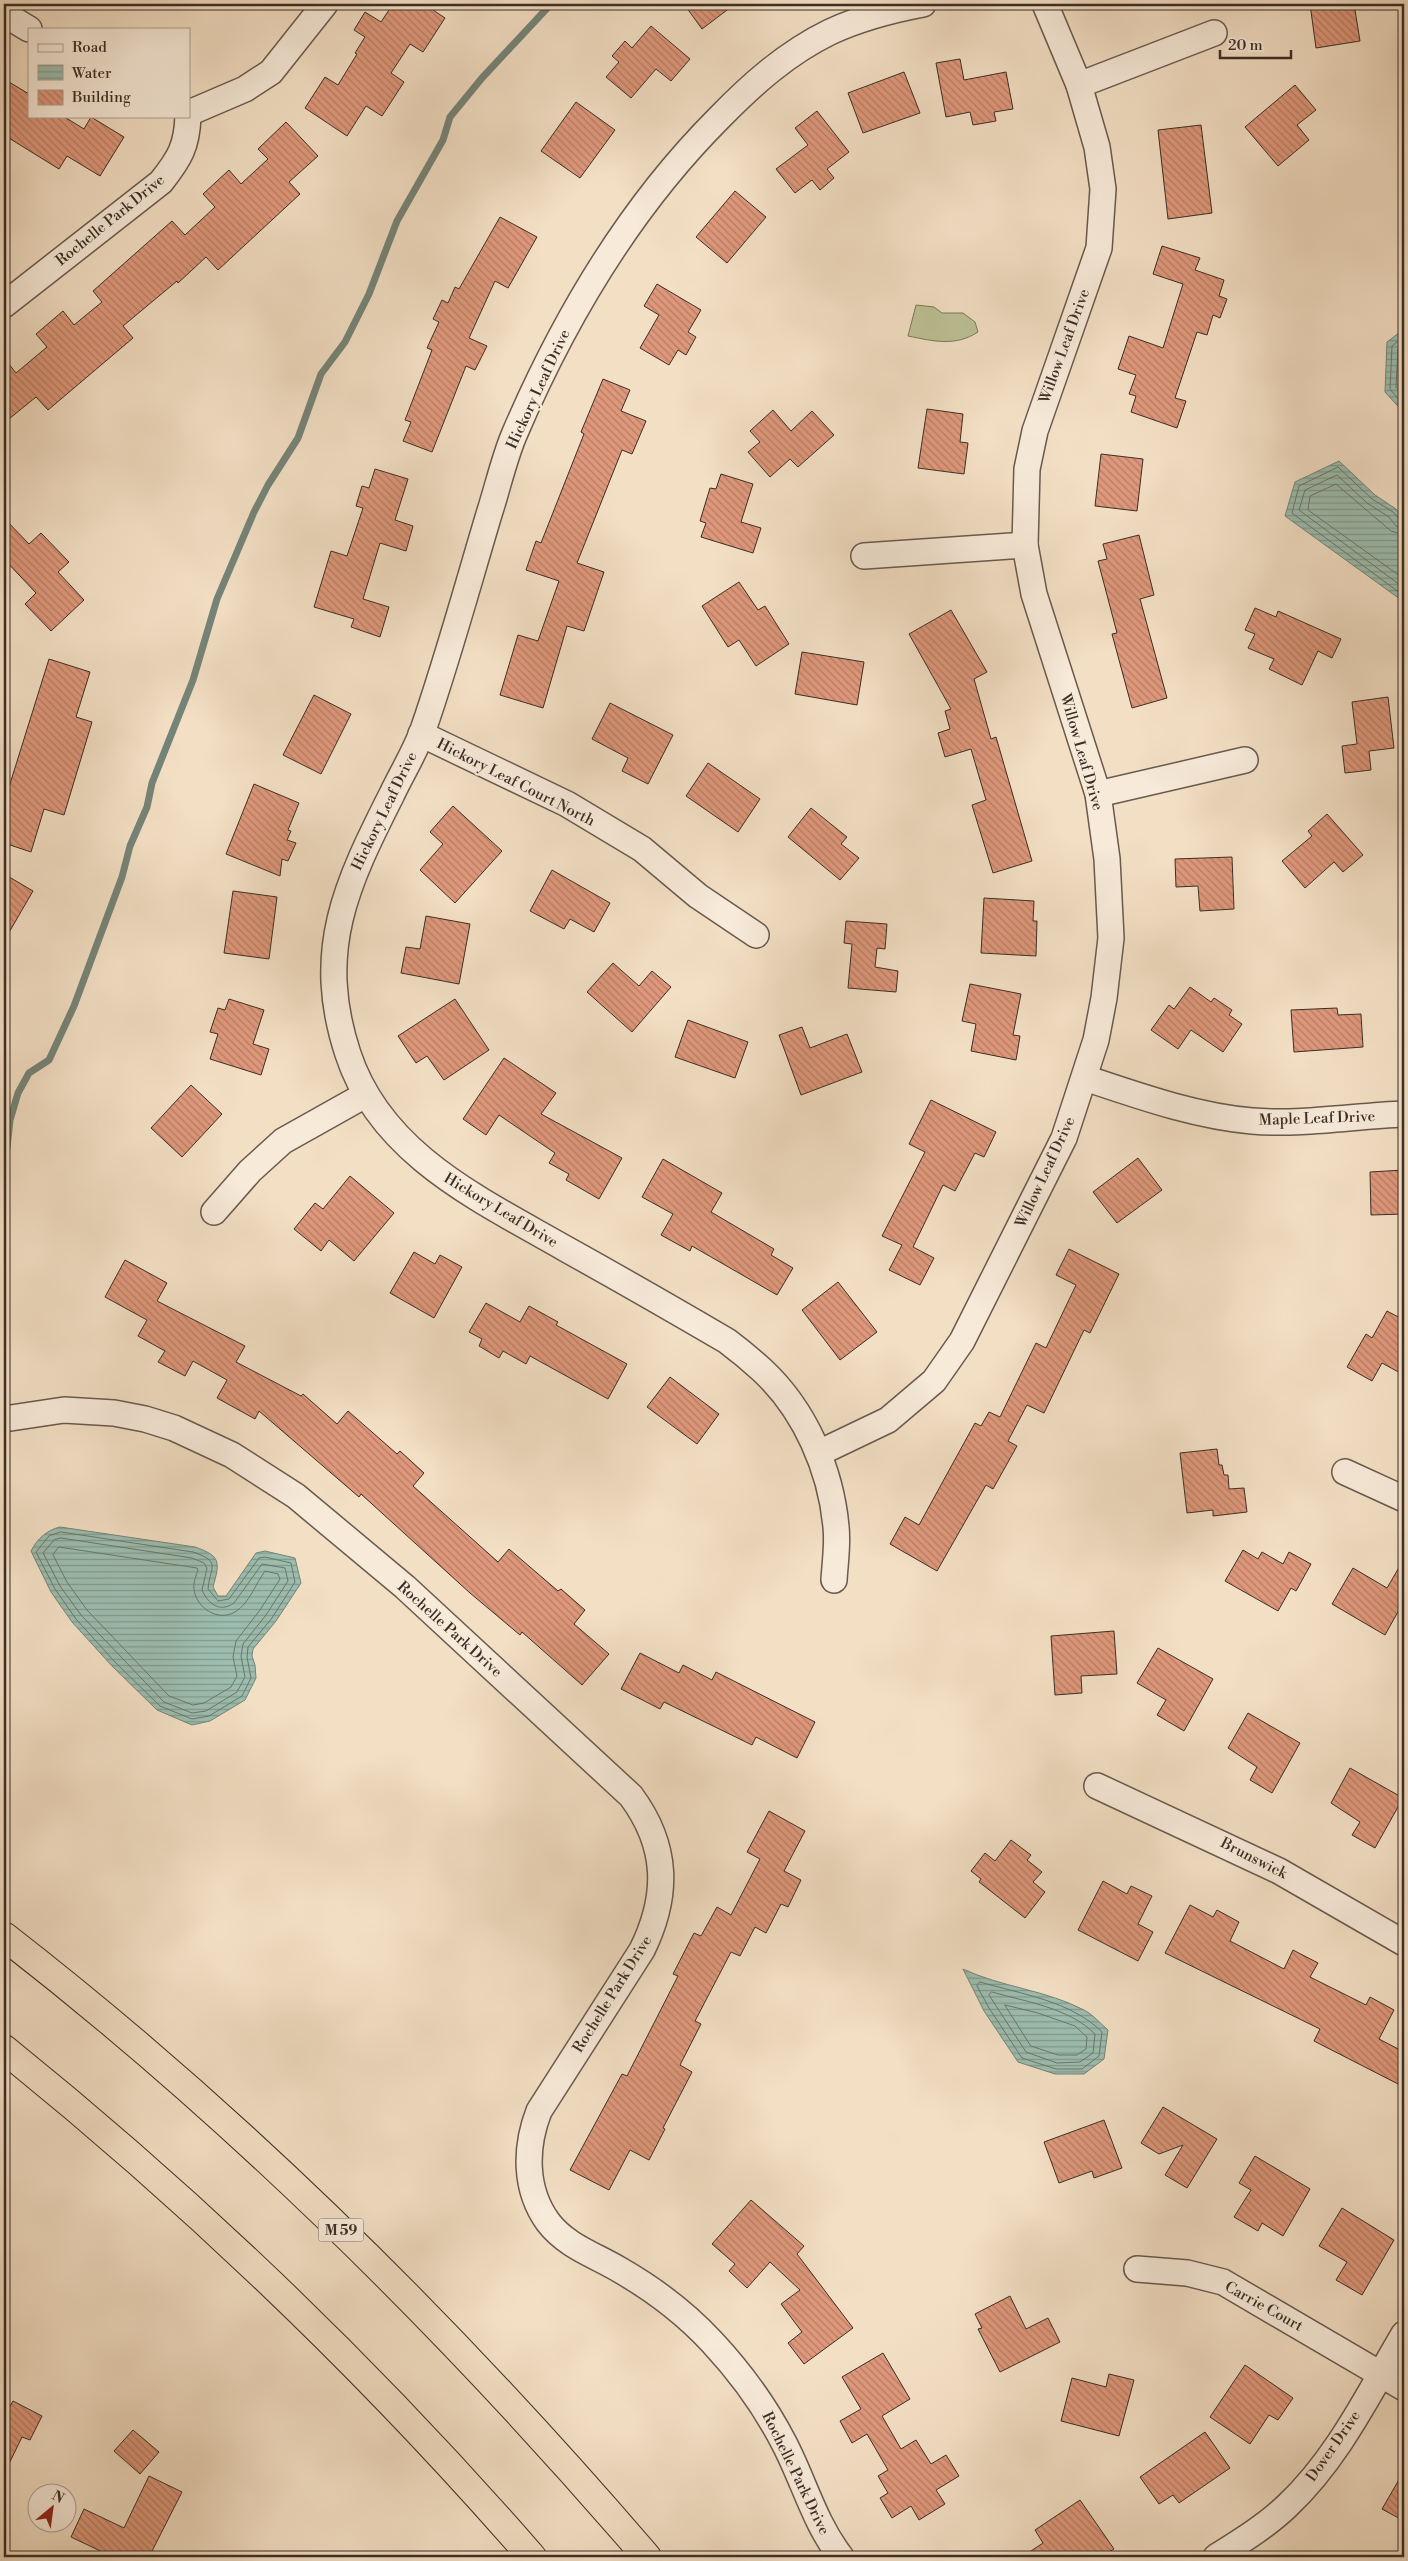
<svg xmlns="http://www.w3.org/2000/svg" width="1408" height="2561" viewBox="0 0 1408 2561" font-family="'Libre Bodoni',serif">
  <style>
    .green { fill: #bbc194; stroke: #7b785d }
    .water { fill: url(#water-rules); stroke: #758478 }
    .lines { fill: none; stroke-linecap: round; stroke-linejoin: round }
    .shore { stroke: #6c766a; stroke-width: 1 }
    .stream { stroke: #758478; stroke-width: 7 }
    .building { fill: url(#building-back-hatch); stroke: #3b2e26 }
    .minor-casing { stroke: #695a4e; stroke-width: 28 }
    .highway-casing { stroke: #3b2e26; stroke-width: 30 }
    .minor { stroke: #f7ead9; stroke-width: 25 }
    .highway { stroke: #f3dfc4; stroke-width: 28 }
    .labels { text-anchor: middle; stroke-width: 4.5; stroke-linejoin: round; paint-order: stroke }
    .shield { fill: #f7ead9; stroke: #73665c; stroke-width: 1 }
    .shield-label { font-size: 14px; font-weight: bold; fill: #3b2e26 }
    .street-label { font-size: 15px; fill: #3b2e26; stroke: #f7ead9 }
  </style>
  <defs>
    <pattern id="water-rules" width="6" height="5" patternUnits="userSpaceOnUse" patternTransform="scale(1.25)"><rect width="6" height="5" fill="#9cbdaf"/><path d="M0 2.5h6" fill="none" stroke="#809a8e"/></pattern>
    <pattern id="building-back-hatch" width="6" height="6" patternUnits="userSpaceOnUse" patternTransform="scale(1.25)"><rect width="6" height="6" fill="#df987b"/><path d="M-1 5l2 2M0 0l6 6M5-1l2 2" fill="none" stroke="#b67c65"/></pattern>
  </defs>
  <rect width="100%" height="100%" fill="#f3dfc4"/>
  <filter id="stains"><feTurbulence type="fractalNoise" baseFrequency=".004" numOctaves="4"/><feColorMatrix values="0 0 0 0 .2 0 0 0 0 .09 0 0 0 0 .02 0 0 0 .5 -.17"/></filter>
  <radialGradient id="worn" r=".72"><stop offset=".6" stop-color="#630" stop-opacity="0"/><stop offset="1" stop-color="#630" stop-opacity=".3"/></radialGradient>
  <!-- green -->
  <path class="green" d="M916 305 934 307 942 313H963L975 322 978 332C955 347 933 341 908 336Z"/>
  <!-- water -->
  <g class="water">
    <polygon points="1404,329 1404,413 1385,392 1387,342"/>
    <polygon points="1339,461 1375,495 1396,509 1404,519 1404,602 1285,516 1295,482"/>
    <path d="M60 1527 195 1547C221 1556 220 1562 213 1587L218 1596H226L256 1553 265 1551 295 1558 301 1583 276 1621 253 1649 252 1656 255 1665 256 1678 245 1700 210 1721 192 1725 157 1710 112 1666 72 1622 51 1592 31 1551C37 1539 47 1530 60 1527Z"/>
    <path d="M963 1969C1001 1987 1046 1990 1084 2010 1092 2014 1100 2023 1108 2030L1104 2059 1084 2074H1055L1018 2062 984 2011Z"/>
  </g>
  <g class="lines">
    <!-- shore -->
    <g class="shore">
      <polyline points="1404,336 1392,346 1390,389 1404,406"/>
      <polyline points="1404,343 1398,349 1396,387 1404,396"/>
      <polyline points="1404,521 1400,520 1393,512 1372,499 1338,467 1299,486 1292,513 1404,596"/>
      <polyline points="1404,528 1396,526 1389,517 1367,503 1337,475 1305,490 1299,510 1404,588"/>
      <polyline points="1404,535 1391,531 1336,484 1310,496 1308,510 1404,579"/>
      <path d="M61 1532 193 1552C222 1562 210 1566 208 1589L218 1601 229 1599 259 1558 265 1557 291 1563 295 1582 272 1618 248 1647 247 1657 251 1678 242 1696 209 1716 192 1719 160 1706 115 1662 76 1619 55 1589 36 1552 49 1536Z"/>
      <path d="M61 1538 192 1558 204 1563 207 1568 202 1590C208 1604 220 1613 234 1603L262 1564 285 1568 288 1581 266 1615 243 1644 241 1656 245 1677 237 1692 206 1711 192 1713 164 1702 81 1615 60 1586 43 1553 54 1540Z"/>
      <path d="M59 1547 197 1568 198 1570C196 1576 193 1583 194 1589 196 1608 218 1622 235 1612 249 1604 256 1583 265 1571L278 1574 280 1579 260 1610 236 1641 233 1657 237 1676 231 1687 204 1703 193 1705 169 1696 87 1610 67 1582 53 1555Z"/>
      <path d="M980 1982C1021 1994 1071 2001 1102 2032L1099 2056 1082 2069H1056L1022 2058 989 2008 977 1986Z"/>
      <path d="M992 1992C1027 2002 1069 2008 1095 2034L1093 2053 1080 2062 1057 2063 1026 2052 989 1995Z"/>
      <polygon points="1005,2005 1038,2013 1075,2026 1087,2037 1086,2049 1077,2055 1058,2055 1031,2046"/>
    </g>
    <!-- stream -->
    <polyline class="stream" points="4,1156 7,1147 10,1120 18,1093 29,1073 49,1060 74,1006 122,877 130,846 147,807 152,783 193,680 217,599 254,512 268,485 298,438 321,374 345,342 369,294 397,221 443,140 450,117 482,78 551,4"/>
  </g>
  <!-- building -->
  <g class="building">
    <polygon points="393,4 438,4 433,10 445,18 423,52 410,44 391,73 404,82 382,116 366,106 347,136 305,108 325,77 338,85 357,54 355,53 365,37 354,30 365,12 381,22"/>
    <polygon points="684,4 735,4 702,29"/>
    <polygon points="1310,4 1354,4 1360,41 1316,48"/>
    <polygon points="651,26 690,59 671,81 656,69 631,98 606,77 619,62 612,56 625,41 632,48"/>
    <polygon points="960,59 964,80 1006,72 1013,109 994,112 996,121 973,125 970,112 946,117 936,63"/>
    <polygon points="904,72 920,113 863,133 848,93"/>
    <polygon points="4,79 29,94 29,116 63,116 84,129 91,117 124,137 100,176 67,156 59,169 4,135"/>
    <polygon points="1295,85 1316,110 1297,125 1309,140 1278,166 1245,127"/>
    <polygon points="576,102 615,130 580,178 541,151"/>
    <polygon points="817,111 849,152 827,169 834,178 820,190 812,180 795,193 776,169 808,145 795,128"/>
    <polygon points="286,122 318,156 289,182 300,194 218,270 206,257 178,283 177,281 123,326 133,338 48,410 36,397 4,423 4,358 16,373 47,347 36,334 63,311 74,325 102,302 93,291 172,221 185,235 215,207 203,194 229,170 241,184 268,159 258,149"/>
    <polygon points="1201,125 1212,213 1168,219 1158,130"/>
    <polygon points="735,191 766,217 727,263 696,237"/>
    <polygon points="500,217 537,237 508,288 495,281 469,338 487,346 475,370 466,366 432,452 403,441 411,422 405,420 432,350 427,348 439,322 433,319 442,300 448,303 455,287 459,289"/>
    <polygon points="1162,246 1200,258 1195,270 1224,280 1219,296 1227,299 1220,318 1213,315 1207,335 1197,332 1175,398 1186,401 1177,428 1131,412 1136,396 1129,394 1136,375 1118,369 1129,336 1163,348 1183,284 1153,274"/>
    <polygon points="657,284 701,310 688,332 696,337 686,355 678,350 669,365 640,348 659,315 644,306"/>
    <polygon points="603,379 630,390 621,411 646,421 632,454 622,450 577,563 604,572 584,631 567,626 543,708 500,695 518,635 538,641 559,581 526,570 536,541 541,543 584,434 581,432"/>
    <polygon points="927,409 963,414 960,442 968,443 964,474 918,468"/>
    <polygon points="773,410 791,431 812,411 834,435 798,467 790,459 770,477 748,452 760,442 750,431"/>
    <polygon points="1101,454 1143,459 1137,511 1095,506"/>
    <polygon points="375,469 408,479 395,520 413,526 406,551 380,543 363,599 389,607 380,637 351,627 354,619 314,607 331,551 347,556 363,508 356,506 362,486 369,488"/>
    <polygon points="721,474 753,484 741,522 761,528 753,553 701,537 706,523 700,521 710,488 716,489"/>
    <polygon points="4,518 29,544 41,533 69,562 58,572 84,600 51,631 25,604 36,593 4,559"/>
    <polygon points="1139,535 1154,595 1140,599 1167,698 1132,708 1112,634 1117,633 1098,561 1107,559 1103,544"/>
    <polygon points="739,582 758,610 765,606 789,644 756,666 739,640 728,647 702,606"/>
    <polygon points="1255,608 1276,617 1278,611 1341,639 1332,658 1318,651 1302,685 1269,669 1274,659 1248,648 1255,634 1245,630"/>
    <polygon points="951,610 987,672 974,679 991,739 996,737 1032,861 993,873 972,805 986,800 971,749 945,757 938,733 950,729 945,711 951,709 909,634"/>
    <polygon points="802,652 864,662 857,705 795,694"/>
    <polygon points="49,659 90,672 76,717 92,722 64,815 44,809 31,852 4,843 4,803"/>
    <polygon points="314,695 351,714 321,774 283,755"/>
    <polygon points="1388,697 1394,748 1369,751 1371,770 1345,773 1342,746 1357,744 1352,702"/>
    <polygon points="610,703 673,735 648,784 622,771 628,758 592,739"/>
    <polygon points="708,763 760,799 738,832 686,796"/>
    <polygon points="254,784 299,803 288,830 291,831 287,840 296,843 288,861 282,859 280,876 226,854"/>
    <polygon points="453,806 502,851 455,903 420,870 443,844 430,832"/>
    <polygon points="811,808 847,837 841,844 859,858 840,880 788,837"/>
    <polygon points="1327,814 1363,855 1343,872 1334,862 1305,888 1282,861 1312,836 1308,831"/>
    <polygon points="1232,857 1234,909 1200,911 1198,886 1176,887 1175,859"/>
    <polygon points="552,870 610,903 594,932 570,919 564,929 530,911"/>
    <polygon points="4,874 33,891 4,941"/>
    <polygon points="233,891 277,897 269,959 224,953"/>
    <polygon points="984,898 1034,901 1033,921 1037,921 1036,956 981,953"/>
    <polygon points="426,916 470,924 459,984 401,973 406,947 420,949"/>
    <polygon points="846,921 887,924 885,949 877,948 875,967 898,971 896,992 848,988 852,944 844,943"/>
    <polygon points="613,963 639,986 652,971 671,987 632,1032 587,992"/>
    <polygon points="970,984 1021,994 1013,1035 1020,1036 1016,1060 971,1051 976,1024 962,1021"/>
    <polygon points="1190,987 1211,1002 1214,998 1232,1010 1229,1015 1242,1024 1223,1052 1191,1030 1178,1049 1151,1030 1169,1005 1174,1009"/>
    <polygon points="229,999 264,1010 253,1044 269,1049 261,1075 210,1059 218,1034 210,1032 218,1008 225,1010"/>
    <polygon points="455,999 489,1050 444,1080 427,1056 416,1063 398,1036"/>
    <polygon points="1337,1008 1338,1015 1361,1014 1363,1047 1294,1052 1291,1010"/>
    <polygon points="688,1020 748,1042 735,1078 675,1057"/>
    <polygon points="802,1027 810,1048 847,1034 862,1072 801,1095 779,1035"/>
    <polygon points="504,1058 556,1093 541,1114 622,1158 599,1199 566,1180 569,1174 549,1163 555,1153 499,1115 486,1135 463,1119"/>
    <polygon points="191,1085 222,1114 182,1157 151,1128"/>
    <polygon points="931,1100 996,1132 984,1157 975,1153 955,1191 943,1185 913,1247 934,1258 920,1285 889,1270 902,1245 882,1236 925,1152 909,1144"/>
    <polygon points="1138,1158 1162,1190 1117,1223 1093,1192"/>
    <polygon points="663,1159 722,1193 711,1212 774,1249 771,1255 793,1268 777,1295 692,1246 690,1251 661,1235 673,1214 642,1197"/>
    <polygon points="1404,1170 1404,1214 1371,1215 1370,1172"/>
    <polygon points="350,1176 394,1213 354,1261 329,1240 321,1251 294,1229 315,1203 323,1209"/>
    <polygon points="1069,1249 1119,1274 1090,1333 1084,1330 1044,1413 1027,1405 1008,1441 1017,1446 993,1489 986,1485 937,1571 890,1544 905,1517 919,1525 975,1423 981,1426 989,1412 1000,1417 1036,1343 1046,1348 1076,1285 1056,1275"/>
    <polygon points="414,1252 435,1264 440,1255 462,1267 434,1318 390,1293"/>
    <polygon points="125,1260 167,1283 157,1301 245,1346 236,1362 301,1396 303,1394 337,1424 348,1411 397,1454 400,1451 424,1473 413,1486 498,1562 509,1549 558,1591 561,1589 585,1610 574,1624 609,1654 582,1685 522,1632 520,1635 470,1593 361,1494 359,1497 259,1411 255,1419 217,1398 227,1380 193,1361 185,1376 158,1362 165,1351 138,1336 147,1320 105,1297"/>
    <polygon points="838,1282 877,1332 840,1360 802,1310"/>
    <polygon points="486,1303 520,1322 529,1306 558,1322 556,1325 627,1364 608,1399 530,1356 526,1364 503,1351 499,1358 479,1346 482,1339 469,1332"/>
    <polygon points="1387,1311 1404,1320 1404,1375 1382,1363 1372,1381 1347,1367 1366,1334 1372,1338"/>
    <polygon points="670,1377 719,1414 697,1444 647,1407"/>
    <polygon points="1217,1449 1219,1465 1222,1465 1224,1475 1228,1475 1229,1489 1244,1488 1247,1512 1213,1516 1213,1510 1187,1513 1180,1453"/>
    <polygon points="1243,1550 1258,1559 1262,1552 1283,1564 1289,1552 1311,1564 1296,1591 1291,1588 1278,1611 1225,1581"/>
    <polygon points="1404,1559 1404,1601 1385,1635 1332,1604 1353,1568 1387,1588"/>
    <polygon points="1114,1631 1117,1674 1081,1676 1082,1693 1055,1695 1051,1636"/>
    <polygon points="1158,1648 1213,1679 1184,1731 1157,1715 1166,1700 1137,1683"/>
    <polygon points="640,1653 679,1673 683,1665 712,1680 716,1672 815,1722 797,1758 756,1737 752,1745 664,1702 660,1709 621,1689"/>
    <polygon points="1248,1713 1300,1743 1272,1793 1250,1780 1257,1767 1228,1748"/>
    <polygon points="1350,1768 1403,1798 1375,1848 1352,1835 1360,1822 1331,1803"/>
    <polygon points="769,1811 805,1831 784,1871 801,1880 788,1907 781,1904 766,1933 755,1927 740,1956 731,1952 695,2021 701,2024 680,2065 692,2072 663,2128 665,2129 649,2160 630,2150 609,2190 570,2170 622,2074 627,2076 678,1976 673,1974 694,1933 701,1936 717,1907 731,1915 760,1859 747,1852"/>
    <polygon points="1011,1840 1031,1855 1027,1860 1042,1872 1033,1882 1045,1892 1025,1918 979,1882 981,1879 971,1871 985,1853 995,1861"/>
    <polygon points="1103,1881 1127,1894 1131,1886 1152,1896 1138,1924 1153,1932 1138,1961 1078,1930"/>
    <polygon points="1190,1905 1213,1917 1217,1910 1239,1922 1230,1941 1284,1969 1293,1950 1318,1963 1310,1977 1366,2005 1370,1997 1394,2010 1379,2039 1404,2052 1404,2087 1314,2041 1320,2029 1165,1953"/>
    <polygon points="1163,2107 1217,2139 1187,2188 1165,2175 1183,2145 1159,2154 1141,2143"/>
    <polygon points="1104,2120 1122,2168 1094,2178 1092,2171 1059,2183 1044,2142"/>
    <polygon points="1255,2156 1310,2189 1283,2236 1262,2223 1258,2231 1234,2217 1251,2190 1239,2183"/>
    <polygon points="751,2200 804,2246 797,2254 853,2328 804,2364 788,2343 802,2332 781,2304 800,2290 770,2262 747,2288 729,2271 735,2264 712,2244"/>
    <polygon points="1342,2208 1394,2240 1362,2295 1336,2280 1347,2262 1319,2246"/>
    <polygon points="1010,2296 1026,2329 1048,2318 1060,2342 1000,2372 978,2329 982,2328 975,2314"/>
    <polygon points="883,2353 910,2399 882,2416 901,2449 916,2440 931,2464 946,2455 959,2476 936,2490 945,2504 919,2520 911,2506 892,2518 880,2498 888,2493 878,2476 888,2470 867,2434 852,2443 840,2421 861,2409 842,2377"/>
    <polygon points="1245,2365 1293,2398 1278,2420 1269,2415 1250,2444 1210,2417"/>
    <polygon points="1109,2374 1134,2380 1119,2436 1061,2421 1072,2378 1106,2387"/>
    <polygon points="13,2401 42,2416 30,2440 22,2437 4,2474 4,2405 9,2408"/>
    <polygon points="133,2430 159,2452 140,2474 114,2451"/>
    <polygon points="1205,2432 1230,2468 1179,2503 1173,2495 1159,2504 1140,2477"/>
    <polygon points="1404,2471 1404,2521 1382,2509"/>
    <polygon points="149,2476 182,2492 149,2557 113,2557 71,2537 84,2509 124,2528"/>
    <polygon points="1080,2500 1114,2549 1101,2557 1022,2557 1043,2543 1035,2530"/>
  </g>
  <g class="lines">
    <defs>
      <g id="minor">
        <polyline points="4,14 29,29"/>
        <polyline points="1079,85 1214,33"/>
        <polyline points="189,113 245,89 271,72 325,4"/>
        <path d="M4 305 161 182C180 158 187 146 188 116"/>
        <polyline points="864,556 1025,545"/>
        <polyline points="421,734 567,804 642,849 698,896 756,935"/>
        <polyline points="1098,794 1245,760"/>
        <path d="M1085 1078C1139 1096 1195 1116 1252 1121 1302 1125 1354 1116 1404 1114"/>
        <polyline points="214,1212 250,1171 283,1141 365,1095"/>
        <path d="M4 1419 64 1410 114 1413 145 1419 174 1428 232 1455 296 1496 405 1587 631 1796C668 1846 669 1895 642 1950L539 2111C525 2147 524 2189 548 2222 566 2246 595 2255 620 2270 653 2289 686 2314 712 2342 740 2372 765 2406 784 2443 804 2481 814 2522 841 2557"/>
        <polyline points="819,1453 888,1420 934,1381 962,1341 1064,1138 1096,1040 1104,998 1111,938 1107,859 1098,794 1034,594 1025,545 1027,469 1035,431 1099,248 1103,189 1097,147 1079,85 1045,4"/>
        <polyline points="1345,1472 1404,1499"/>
        <path d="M834 1580C835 1563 838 1544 836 1527 831 1470 805 1410 762 1370 751 1360 739 1350 727 1341 674 1310 620 1279 566 1249 481 1200 381 1155 348 1054 314 951 346 885 392 794 402 773 415 752 423 730 448 658 468 584 490 511 498 486 504 459 514 435 564 318 629 208 719 118 752 84 787 53 830 32 860 18 891 10 923 4"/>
        <polyline points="1097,1786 1279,1871 1404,1943"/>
        <polyline points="1137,2269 1187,2273 1223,2282 1404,2388"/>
        <path d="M1216 2557C1240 2542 1266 2526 1287 2506 1338 2458 1369 2393 1404 2334"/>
      </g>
      <g id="highway">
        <path d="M4 1936C240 2119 452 2330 647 2557"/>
        <path d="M4 2049C195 2203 371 2372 532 2557"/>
      </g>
    </defs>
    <!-- minor casing -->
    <use href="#minor" class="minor-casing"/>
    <!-- highway casing -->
    <use href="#highway" class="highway-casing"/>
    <!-- minor -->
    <use href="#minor" class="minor"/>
    <!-- highway -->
    <use href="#highway" class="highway"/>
  </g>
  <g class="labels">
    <!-- shield labels -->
    <rect class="shield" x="318.5" y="2218.5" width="45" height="23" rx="4"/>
    <g class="shield-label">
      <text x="341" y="2235">M 59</text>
    </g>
    <!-- street labels -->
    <g class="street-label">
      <text transform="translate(110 220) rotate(-39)" y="5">Rochelle Park Drive</text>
      <text transform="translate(1064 346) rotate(-70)" y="5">Willow Leaf Drive</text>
      <text transform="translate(538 389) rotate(-65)" y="5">Hickory Leaf Drive</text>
      <text transform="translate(1082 752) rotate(74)" y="5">Willow Leaf Drive</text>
      <text transform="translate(516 782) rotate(27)" y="5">Hickory Leaf Court North</text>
      <text transform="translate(384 811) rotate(-64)" y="5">Hickory Leaf Drive</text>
      <text transform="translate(1317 1118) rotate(-2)" y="5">Maple Leaf Drive</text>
      <text transform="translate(1045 1172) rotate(-65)" y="5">Willow Leaf Drive</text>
      <text transform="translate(501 1210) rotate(31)" y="5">Hickory Leaf Drive</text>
      <text transform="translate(450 1629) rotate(42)" y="5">Rochelle Park Drive</text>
      <text transform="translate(1254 1858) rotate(27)" y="5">Brunswick</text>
      <text transform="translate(612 1994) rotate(-58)" y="5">Rochelle Park Drive</text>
      <text transform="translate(1264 2306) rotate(29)" y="5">Carrie Court</text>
      <text transform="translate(1333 2446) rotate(-55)" y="5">Dover Drive</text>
      <text transform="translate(796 2473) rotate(64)" y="5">Rochelle Park Drive</text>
    </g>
  </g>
  <!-- margin -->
  <rect width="1408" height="2561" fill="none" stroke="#f3dfc4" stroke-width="20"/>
  <rect x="5" y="5" width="1398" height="2551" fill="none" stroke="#3b2e26" stroke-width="2.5"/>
  <rect x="10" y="10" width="1388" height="2541" fill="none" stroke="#3b2e26"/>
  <!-- legend -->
  <rect x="28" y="28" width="162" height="90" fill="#f7ead9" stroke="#ac9f91"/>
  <rect x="38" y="44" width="25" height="8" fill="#f7ead9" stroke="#ac9f91"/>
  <text x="72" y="52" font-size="15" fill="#3b2e26">Road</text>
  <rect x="38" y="65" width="25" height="15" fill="url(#water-rules)" stroke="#ac9f91"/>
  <text x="72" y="78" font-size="15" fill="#3b2e26">Water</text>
  <rect x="38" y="90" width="25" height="15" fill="url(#building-back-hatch)" stroke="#ac9f91"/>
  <text x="72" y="102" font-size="15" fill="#3b2e26">Building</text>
  <!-- north arrow -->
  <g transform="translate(52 2508) rotate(29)"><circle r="24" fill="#f7ead9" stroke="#ac9f91"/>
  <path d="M0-4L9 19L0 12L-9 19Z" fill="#8f2418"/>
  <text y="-8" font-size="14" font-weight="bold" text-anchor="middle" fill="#3b2e26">N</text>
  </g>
  <!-- scale -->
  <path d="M1220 50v8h71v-8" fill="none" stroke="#3b2e26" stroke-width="2.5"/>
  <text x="1228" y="50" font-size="15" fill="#3b2e26" stroke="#f7ead9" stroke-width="4" paint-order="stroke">20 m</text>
  <rect width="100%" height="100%" filter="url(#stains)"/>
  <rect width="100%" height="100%" fill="url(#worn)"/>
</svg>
